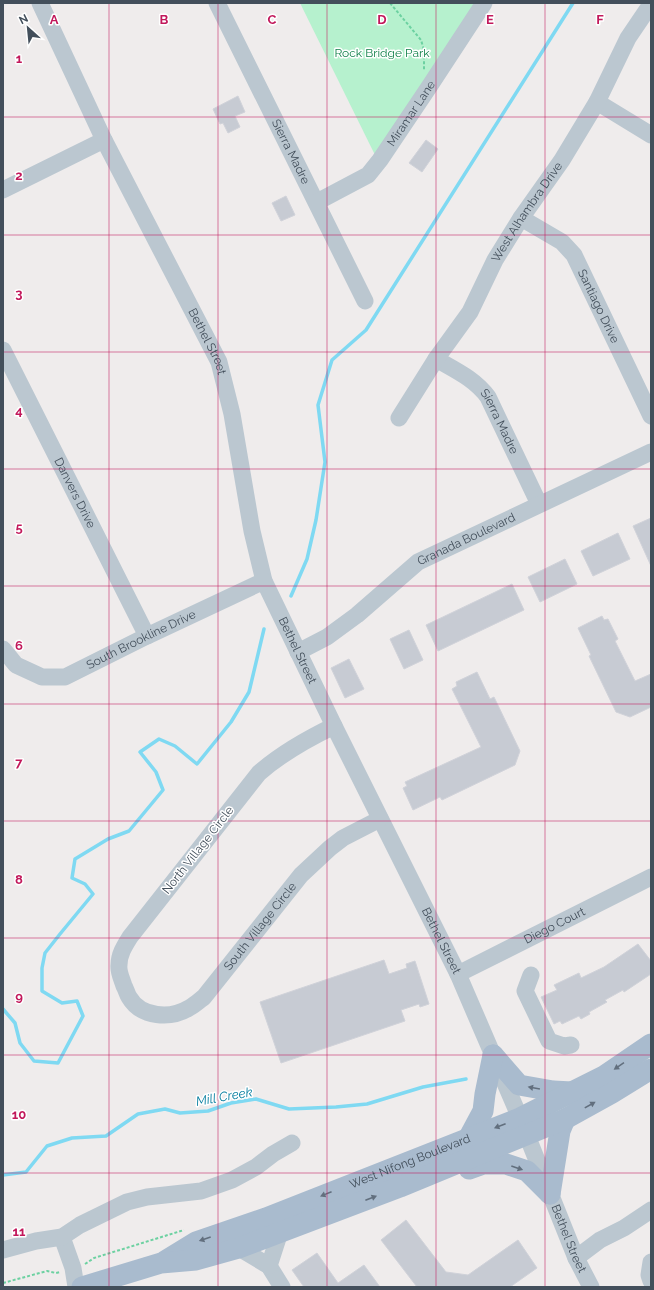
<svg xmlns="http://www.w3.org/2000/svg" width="654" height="1290" viewBox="0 0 654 1290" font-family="Raleway,sans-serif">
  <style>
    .green { fill: #b6f1ce }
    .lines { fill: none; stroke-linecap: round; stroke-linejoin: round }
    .stream { stroke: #7fd9f2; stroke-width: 3.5 }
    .building { fill: #c7cbd3; stroke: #d0d2d9 }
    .path { stroke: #6cd1a1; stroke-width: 2; stroke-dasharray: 3 2; stroke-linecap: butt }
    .minor { stroke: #bbc7d0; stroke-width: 17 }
    .major { stroke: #a9bbce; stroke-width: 21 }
    .oneway { fill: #626f7e }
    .grid { fill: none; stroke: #c2185b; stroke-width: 1; stroke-opacity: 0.55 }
    .labels { text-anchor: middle; stroke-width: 3; stroke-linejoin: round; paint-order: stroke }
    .park-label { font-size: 12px; fill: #108049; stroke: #fff }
    .street-label { font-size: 12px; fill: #434f5b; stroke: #fff }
    .water-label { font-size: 13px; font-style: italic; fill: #047d9f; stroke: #fff }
    .grid-label { font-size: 13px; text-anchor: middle; font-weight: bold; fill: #c2185b; stroke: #fff; stroke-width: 3; stroke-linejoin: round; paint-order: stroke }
  </style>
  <rect width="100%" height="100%" fill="#efecec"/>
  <!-- green -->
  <polygon class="green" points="300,3 476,3 375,155"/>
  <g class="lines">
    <!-- stream -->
    <g class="stream">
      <polyline points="291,596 307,559 316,520 325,462 318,405 332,360 366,330 573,3"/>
      <polyline points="3,1009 15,1023 20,1043 34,1061 58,1063 83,1016 77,1001 62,1003 42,991 42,968 45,953 60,934 93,894 85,884 72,878 75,859 108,839 129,831 163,790 156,772 140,752 159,739 175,746 197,764 231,722 249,692 264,629"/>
      <polyline points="3,1175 26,1172 47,1146 72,1138 106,1136 138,1114 165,1109 180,1113 208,1111 231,1103 256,1099 289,1109 336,1107 367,1104 423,1087 466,1079"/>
    </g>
  </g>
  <!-- building -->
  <g class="building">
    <polygon points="238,96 245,112 235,116 240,127 228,133 223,123 220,124 213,109"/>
    <polygon points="426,140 438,149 422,172 409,163"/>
    <polygon points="286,196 295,215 281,221 272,203"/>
    <polygon points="651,518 651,566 633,526"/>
    <polygon points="618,533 630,559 593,576 581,551"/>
    <polygon points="565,559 577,584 540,602 528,577"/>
    <polygon points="512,584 524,610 438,651 426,625"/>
    <polygon points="602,616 604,620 608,619 618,639 615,641 635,681 651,674 651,707 630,717 616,712 589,656 591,655 578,628"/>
    <polygon points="409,630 423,660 404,669 390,639"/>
    <polygon points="349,659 364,689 345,698 331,668"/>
    <polygon points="477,672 490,699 494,697 520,751 515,765 442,800 440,797 413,810 403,788 407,786 405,782 481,747 452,689 457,686 456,682"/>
    <polygon points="638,944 651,961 651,974 624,992 623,990 605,1000 607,1002 589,1012 590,1014 581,1019 579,1016 562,1024 560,1021 554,1024 541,997 557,990 554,985 579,973 581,978 604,967"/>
    <polygon points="384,960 389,974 407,968 406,964 415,961 429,1004 420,1007 419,1004 401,1010 405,1021 281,1063 260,1002"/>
    <polygon points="406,1220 446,1272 468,1275 518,1240 537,1268 510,1287 417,1287 381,1240"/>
    <polygon points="317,1253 338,1283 364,1265 380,1287 304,1287 292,1270"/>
  </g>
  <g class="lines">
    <!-- path -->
    <g class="path">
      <polyline points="390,3 421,40 424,50 424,70"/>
      <polyline points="85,1264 94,1258 184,1230"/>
      <polyline points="3,1283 47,1271 56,1273 60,1272"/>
    </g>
    <!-- minor -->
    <g class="minor">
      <path id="s1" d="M40 3 104 140 219 362 232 414 252 531 264 581 334 726 458 974 520 1118 576 1258 591 1287"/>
      <path id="s2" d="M217 3 365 301"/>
      <polyline points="597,102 651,135"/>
      <polyline points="3,190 104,140"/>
      <path id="s3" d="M317 202 368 175 380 160 429 87 484 3"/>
      <path id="s4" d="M521 218 562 242 574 255 651 416"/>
      <path id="s5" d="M3 350 147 636"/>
      <path id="s6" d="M436 359C455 370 475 379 488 397L539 504"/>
      <path id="s7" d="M399 418 436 359 470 312 495 260 521 218 562 160 597 102 628 38 651 4"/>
      <path id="s8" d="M3 649 16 665 42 677H65L147 636 264 581"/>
      <path id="s9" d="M298 652 327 637 357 615 418 562 651 452"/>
      <path id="s10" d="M334 726C307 739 282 753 259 773L130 937C125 945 119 954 119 965 118 972 122 979 124 986 126 989 127 994 129 997 141 1018 171 1019 189 1008 195 1005 199 1001 204 997L301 875 330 848 343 838 380 819"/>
      <path id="s11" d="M458 974 651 877"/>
      <polyline points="531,975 525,991 549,1041 564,1046 571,1045"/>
      <polyline points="62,1237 73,1268 76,1287"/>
      <polyline points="239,1248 269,1266 282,1287"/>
      <polyline points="3,1250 36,1241 62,1237 80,1225 127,1202 147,1197 201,1191 232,1180 256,1167 273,1154 292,1143"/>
      <polyline points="576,1258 600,1240 624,1228 651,1210"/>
      <polyline points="651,1262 649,1275 651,1281"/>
      <polyline points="269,1266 280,1232"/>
    </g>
    <!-- major -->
    <g class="major">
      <polyline points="493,1055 519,1085 553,1091 572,1092"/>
      <polyline points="468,1139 483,1111 485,1094 493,1055"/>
      <polyline points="469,1169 483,1164 506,1164 527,1171 550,1194"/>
      <polyline points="550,1194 560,1131 565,1119"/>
      <path id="s12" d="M165 1261 196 1242 266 1218 520 1118 604 1076 651 1044"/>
      <polyline points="82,1287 161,1263 196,1260 239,1248 400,1187 565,1119 612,1093 651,1069"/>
    </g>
  </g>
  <!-- one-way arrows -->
  <defs><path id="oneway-solid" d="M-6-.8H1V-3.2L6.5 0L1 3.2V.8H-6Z"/></defs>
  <g class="oneway">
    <use href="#oneway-solid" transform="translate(619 1066) rotate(146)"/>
    <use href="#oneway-solid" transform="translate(534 1088) rotate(-170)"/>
    <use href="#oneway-solid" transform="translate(590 1105) rotate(-29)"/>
    <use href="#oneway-solid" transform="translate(500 1126) rotate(159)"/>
    <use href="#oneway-solid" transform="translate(517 1168) rotate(19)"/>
    <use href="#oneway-solid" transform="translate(326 1194) rotate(158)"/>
    <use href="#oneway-solid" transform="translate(371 1198) rotate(-21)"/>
    <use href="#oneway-solid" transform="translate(205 1239) rotate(161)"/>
  </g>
  <!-- grid -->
  <path class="grid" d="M109 3V1287M218 3V1287M327 3V1287M436 3V1287M545 3V1287M3 117H651M3 235H651M3 352H651M3 469H651M3 586H651M3 704H651M3 821H651M3 938H651M3 1055H651M3 1173H651"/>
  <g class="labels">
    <!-- park labels -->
    <g class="park-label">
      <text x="382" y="57">Rock Bridge Park</text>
    </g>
    <!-- street labels -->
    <g class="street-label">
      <text dy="4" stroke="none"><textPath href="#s3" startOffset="133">Miramar Lane</textPath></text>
      <text dy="4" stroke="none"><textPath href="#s2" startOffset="166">Sierra Madre</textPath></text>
      <text dy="4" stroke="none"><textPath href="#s7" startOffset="243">West Alhambra Drive</textPath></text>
      <text dy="4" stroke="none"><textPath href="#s4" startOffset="122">Santiago Drive</textPath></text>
      <text dy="4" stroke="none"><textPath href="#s1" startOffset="378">Bethel Street</textPath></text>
      <text dy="4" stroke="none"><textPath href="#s6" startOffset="92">Sierra Madre</textPath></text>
      <text dy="4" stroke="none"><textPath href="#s5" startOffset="160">Danvers Drive</textPath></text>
      <text dy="4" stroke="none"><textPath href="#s9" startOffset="204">Granada Boulevard</textPath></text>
      <text dy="4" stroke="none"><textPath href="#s8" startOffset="157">South Brookline Drive</textPath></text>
      <text dy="4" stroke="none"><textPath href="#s1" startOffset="702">Bethel Street</textPath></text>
      <text transform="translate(198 850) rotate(-52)" y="4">North Village Circle</text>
      <text dy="4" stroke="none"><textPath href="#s10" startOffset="538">South Village Circle</textPath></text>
      <text dy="4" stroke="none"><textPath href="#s11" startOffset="108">Diego Court</textPath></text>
      <text dy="4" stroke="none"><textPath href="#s1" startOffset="1026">Bethel Street</textPath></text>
      <text dy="4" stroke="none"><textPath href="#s12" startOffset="265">West Nifong Boulevard</textPath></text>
      <text dy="4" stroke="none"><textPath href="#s1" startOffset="1350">Bethel Street</textPath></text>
    </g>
    <!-- water labels -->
    <g class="water-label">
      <text transform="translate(224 1096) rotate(-10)" y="5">Mill Creek</text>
    </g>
  </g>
  <g class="grid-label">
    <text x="54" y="24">A</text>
    <text x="164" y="24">B</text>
    <text x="272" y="24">C</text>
    <text x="382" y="24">D</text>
    <text x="490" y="24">E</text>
    <text x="600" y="24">F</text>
    <text x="19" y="63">1</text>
    <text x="19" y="180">2</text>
    <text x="19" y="298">3</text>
    <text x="19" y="415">4</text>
    <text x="19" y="532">5</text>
    <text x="19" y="650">6</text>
    <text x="19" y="767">7</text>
    <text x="19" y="884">8</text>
    <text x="19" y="1001">9</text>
    <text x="19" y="1119">10</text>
    <text x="19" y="1236">11</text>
  </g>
  <!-- border -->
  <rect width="654" height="1290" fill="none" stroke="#434f5b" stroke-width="8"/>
  <!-- north arrow -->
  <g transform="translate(28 28) rotate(333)" stroke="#ffffff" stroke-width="3" paint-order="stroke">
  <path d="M0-3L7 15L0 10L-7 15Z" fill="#434f5b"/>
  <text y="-6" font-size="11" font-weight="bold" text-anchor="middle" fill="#434f5b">N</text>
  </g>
</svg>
